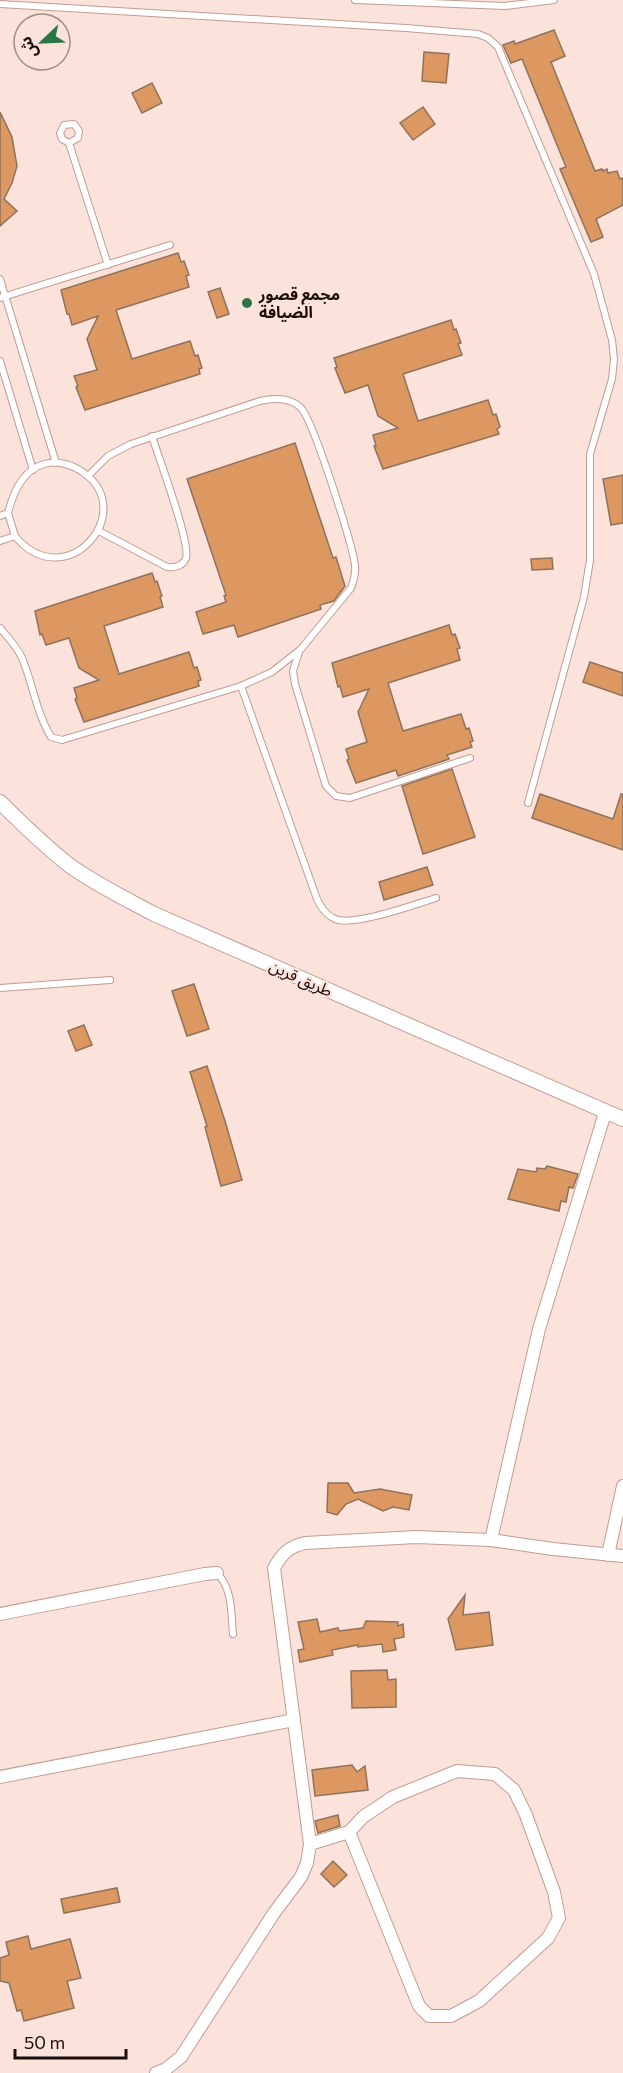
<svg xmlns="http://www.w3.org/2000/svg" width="623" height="2073" viewBox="0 0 623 2073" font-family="Commissioner,'Noto Sans Arabic',sans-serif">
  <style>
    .building { fill: #dd9861; stroke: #8f725c; stroke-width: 1.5 }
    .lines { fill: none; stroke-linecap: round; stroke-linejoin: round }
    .service-casing { stroke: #c29c91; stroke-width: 8 }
    .minor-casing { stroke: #c29c91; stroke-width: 14 }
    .tertiary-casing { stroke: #c29c91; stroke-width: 16 }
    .service { stroke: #fff; stroke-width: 6 }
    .minor { stroke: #fff; stroke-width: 12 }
    .tertiary { stroke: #fff; stroke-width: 14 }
    .poi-dot { fill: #2a7644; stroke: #fbe2db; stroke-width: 2 }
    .labels { text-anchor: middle; stroke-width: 4.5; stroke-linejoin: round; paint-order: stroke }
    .poi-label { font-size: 16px; font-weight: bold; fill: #1b0e0a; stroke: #fbe2db; text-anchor: start }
    .street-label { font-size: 16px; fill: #1b0e0a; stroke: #fbe2db }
  </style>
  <rect width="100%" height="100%" fill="#fbe2db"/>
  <!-- building -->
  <g class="building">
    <polygon points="554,30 565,56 551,62 595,171 602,169 603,171 607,169 608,173 617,171 620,179 623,178 623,205 596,219 603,237 591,242 560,169 566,167 522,59 511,63 503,45 514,41 515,44"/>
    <polygon points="424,52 449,54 446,83 422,81"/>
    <polygon points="152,83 162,103 142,113 132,93"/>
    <polygon points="423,107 435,124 413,140 400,123"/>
    <polygon points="0,112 12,137 17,166 12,183 4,199 17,211 0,226"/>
    <polygon points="178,253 181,262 184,261 189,275 186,276 189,287 116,310 132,359 190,341 195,356 198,355 202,368 199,369 200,374 85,410 76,387 78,386 74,376 97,370 87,339 98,316 72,325 69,314 67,314 61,290"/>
    <polygon points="220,288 229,314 217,318 208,292"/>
    <polygon points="451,320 454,330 456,329 461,343 458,344 462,355 403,374 418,421 488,400 493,415 496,414 500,427 497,429 499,434 383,469 374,446 376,446 373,435 398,428 378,416 368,385 345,393 335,368 337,367 334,358"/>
    <polygon points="295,443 333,558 336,557 345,586 334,601 320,605 321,609 238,637 234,625 203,634 196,612 226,602 224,596 226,595 187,479"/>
    <polygon points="623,475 623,523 611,525 603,479"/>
    <polygon points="552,558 553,569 532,570 531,559"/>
    <polygon points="152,573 155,582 157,581 162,596 160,597 163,607 104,626 119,674 189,652 194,668 197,667 201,680 198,681 199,686 84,722 75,699 77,698 74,688 99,680 79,668 69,638 46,645 42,634 40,635 35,611"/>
    <polygon points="449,625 452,635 455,634 460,648 457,649 460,660 388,683 403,731 461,714 466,729 469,728 473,741 470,742 472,747 447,755 449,759 398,776 396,770 356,783 347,760 349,759 346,749 367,742 358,712 369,689 343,697 340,686 338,687 332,663"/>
    <polygon points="590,662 623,673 623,696 583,682"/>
    <polygon points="452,769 475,837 423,854 402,786"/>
    <polygon points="540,794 613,819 621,794 623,794 623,850 532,818"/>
    <polygon points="427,867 433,885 384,900 379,882"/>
    <polygon points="194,984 209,1029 187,1036 172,991"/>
    <polygon points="84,1025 92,1045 76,1051 68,1031"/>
    <polygon points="207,1066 225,1121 242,1180 221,1186 205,1127 207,1126 190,1072"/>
    <polygon points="547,1166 578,1174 573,1188 569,1187 566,1202 561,1201 559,1211 508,1199 518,1169 536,1172 537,1168 545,1169"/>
    <polygon points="328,1483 348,1483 354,1493 380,1489 412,1495 409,1510 393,1507 383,1511 358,1499 346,1504 337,1515 327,1512"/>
    <polygon points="465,1595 463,1615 489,1612 493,1645 456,1650 448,1619"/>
    <polygon points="317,1619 320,1632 338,1628 339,1631 363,1628 366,1621 398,1622 398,1626 403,1624 404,1637 394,1639 396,1650 383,1652 382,1644 358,1647 358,1645 332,1650 333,1655 300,1662 298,1650 304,1649 298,1622"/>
    <polygon points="387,1670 388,1680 396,1679 396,1707 352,1708 351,1671"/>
    <polygon points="352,1765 357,1772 365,1766 368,1790 315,1796 312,1770"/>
    <polygon points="338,1815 340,1826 318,1833 315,1821"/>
    <polygon points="333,1861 347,1875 334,1887 321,1874"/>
    <polygon points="117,1888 120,1902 64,1913 61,1899"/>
    <polygon points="28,1936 31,1949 70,1939 81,1978 67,1981 74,2008 24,2021 21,2010 17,2011 9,1983 0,1981 0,1958 9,1955 6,1942"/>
  </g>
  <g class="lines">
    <defs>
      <g id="service">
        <polyline points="355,0 505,6 554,0"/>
        <polyline points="0,4 406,28 478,34 488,38 498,47 594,274 612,340 614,359 612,379 590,454 590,560 584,597 528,803"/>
        <polyline points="69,143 62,139 60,133 64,125 74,124 79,131 78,138 69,143 108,265"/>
        <polyline points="0,279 56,463"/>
        <polyline points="0,298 170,245"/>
        <polyline points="0,361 33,470"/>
        <polyline points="8,513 15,536"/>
        <path d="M0 516 8 513C13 493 22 470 44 464 58 460 73 465 84 473 139 513 65 597 15 536L0 541"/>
        <path d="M99 531 167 567C175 568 183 566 186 558 191 543 158 456 152 436"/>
        <path d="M0 628C8 637 17 647 22 658 33 684 36 712 51 737L62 740 241 686 272 672 301 649 351 588C354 580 356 573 355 565 352 544 313 418 300 407 289 397 274 398 260 401L131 444 108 456 88 476"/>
        <polyline points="299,652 293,671 295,684 326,786 336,796 350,798 470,758"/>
        <path d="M241 686 317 899C321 908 326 915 335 919 353 927 416 904 436 898"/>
        <polyline points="0,988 110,980"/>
        <path d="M217 1573C233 1589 231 1614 233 1634"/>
      </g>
      <g id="minor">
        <polyline points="491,1540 539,1329 605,1113"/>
        <polyline points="608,1555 623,1486"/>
        <polyline points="0,1614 205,1574 217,1573"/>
        <polyline points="0,1777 294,1720"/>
        <polyline points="310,1844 349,1832 363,1817 393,1797 457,1771 495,1774 514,1790 526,1815 554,1892 559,1918 548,1938 479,2001 451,2016 429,2016 419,2006 349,1832"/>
        <path d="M156 2073 166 2069 181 2057 274 1913 301 1877 307 1863 310 1844 274 1568C282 1554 288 1547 305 1543L416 1537 491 1540 553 1549 623 1556"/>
      </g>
      <path id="tertiary" d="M0 802C22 824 45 846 69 865 95 884 126 899 154 914L623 1119"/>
    </defs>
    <!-- service casing -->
    <use href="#service" class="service-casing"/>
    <!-- minor casing -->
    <use href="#minor" class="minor-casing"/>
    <!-- tertiary casing -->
    <use href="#tertiary" class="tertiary-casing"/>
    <!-- service -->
    <use href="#service" class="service"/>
    <!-- minor -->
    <use href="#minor" class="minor"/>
    <!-- tertiary -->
    <use href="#tertiary" class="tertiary"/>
  </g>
  <!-- markers -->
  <circle class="poi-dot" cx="247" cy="303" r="6"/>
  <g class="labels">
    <!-- poi labels -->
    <g class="poi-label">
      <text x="259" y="300">مجمع قصور<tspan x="259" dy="18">الضيافة</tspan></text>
    </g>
    <!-- street labels -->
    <g class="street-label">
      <text transform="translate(301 978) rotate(24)" y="6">طريق قرين</text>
    </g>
  </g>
  <!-- north arrow -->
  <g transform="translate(42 42) rotate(247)"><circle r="28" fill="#fbe2db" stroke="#a18d87" stroke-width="1.5"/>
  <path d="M0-4.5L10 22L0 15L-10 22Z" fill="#2a7644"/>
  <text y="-9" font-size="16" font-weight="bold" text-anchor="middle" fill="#1b0e0a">ش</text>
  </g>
  <!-- scale -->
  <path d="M15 2049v9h111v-9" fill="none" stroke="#1b0e0a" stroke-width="3"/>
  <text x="24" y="2049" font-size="18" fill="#1b0e0a" stroke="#fbe2db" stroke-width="4.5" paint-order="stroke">50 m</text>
</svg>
